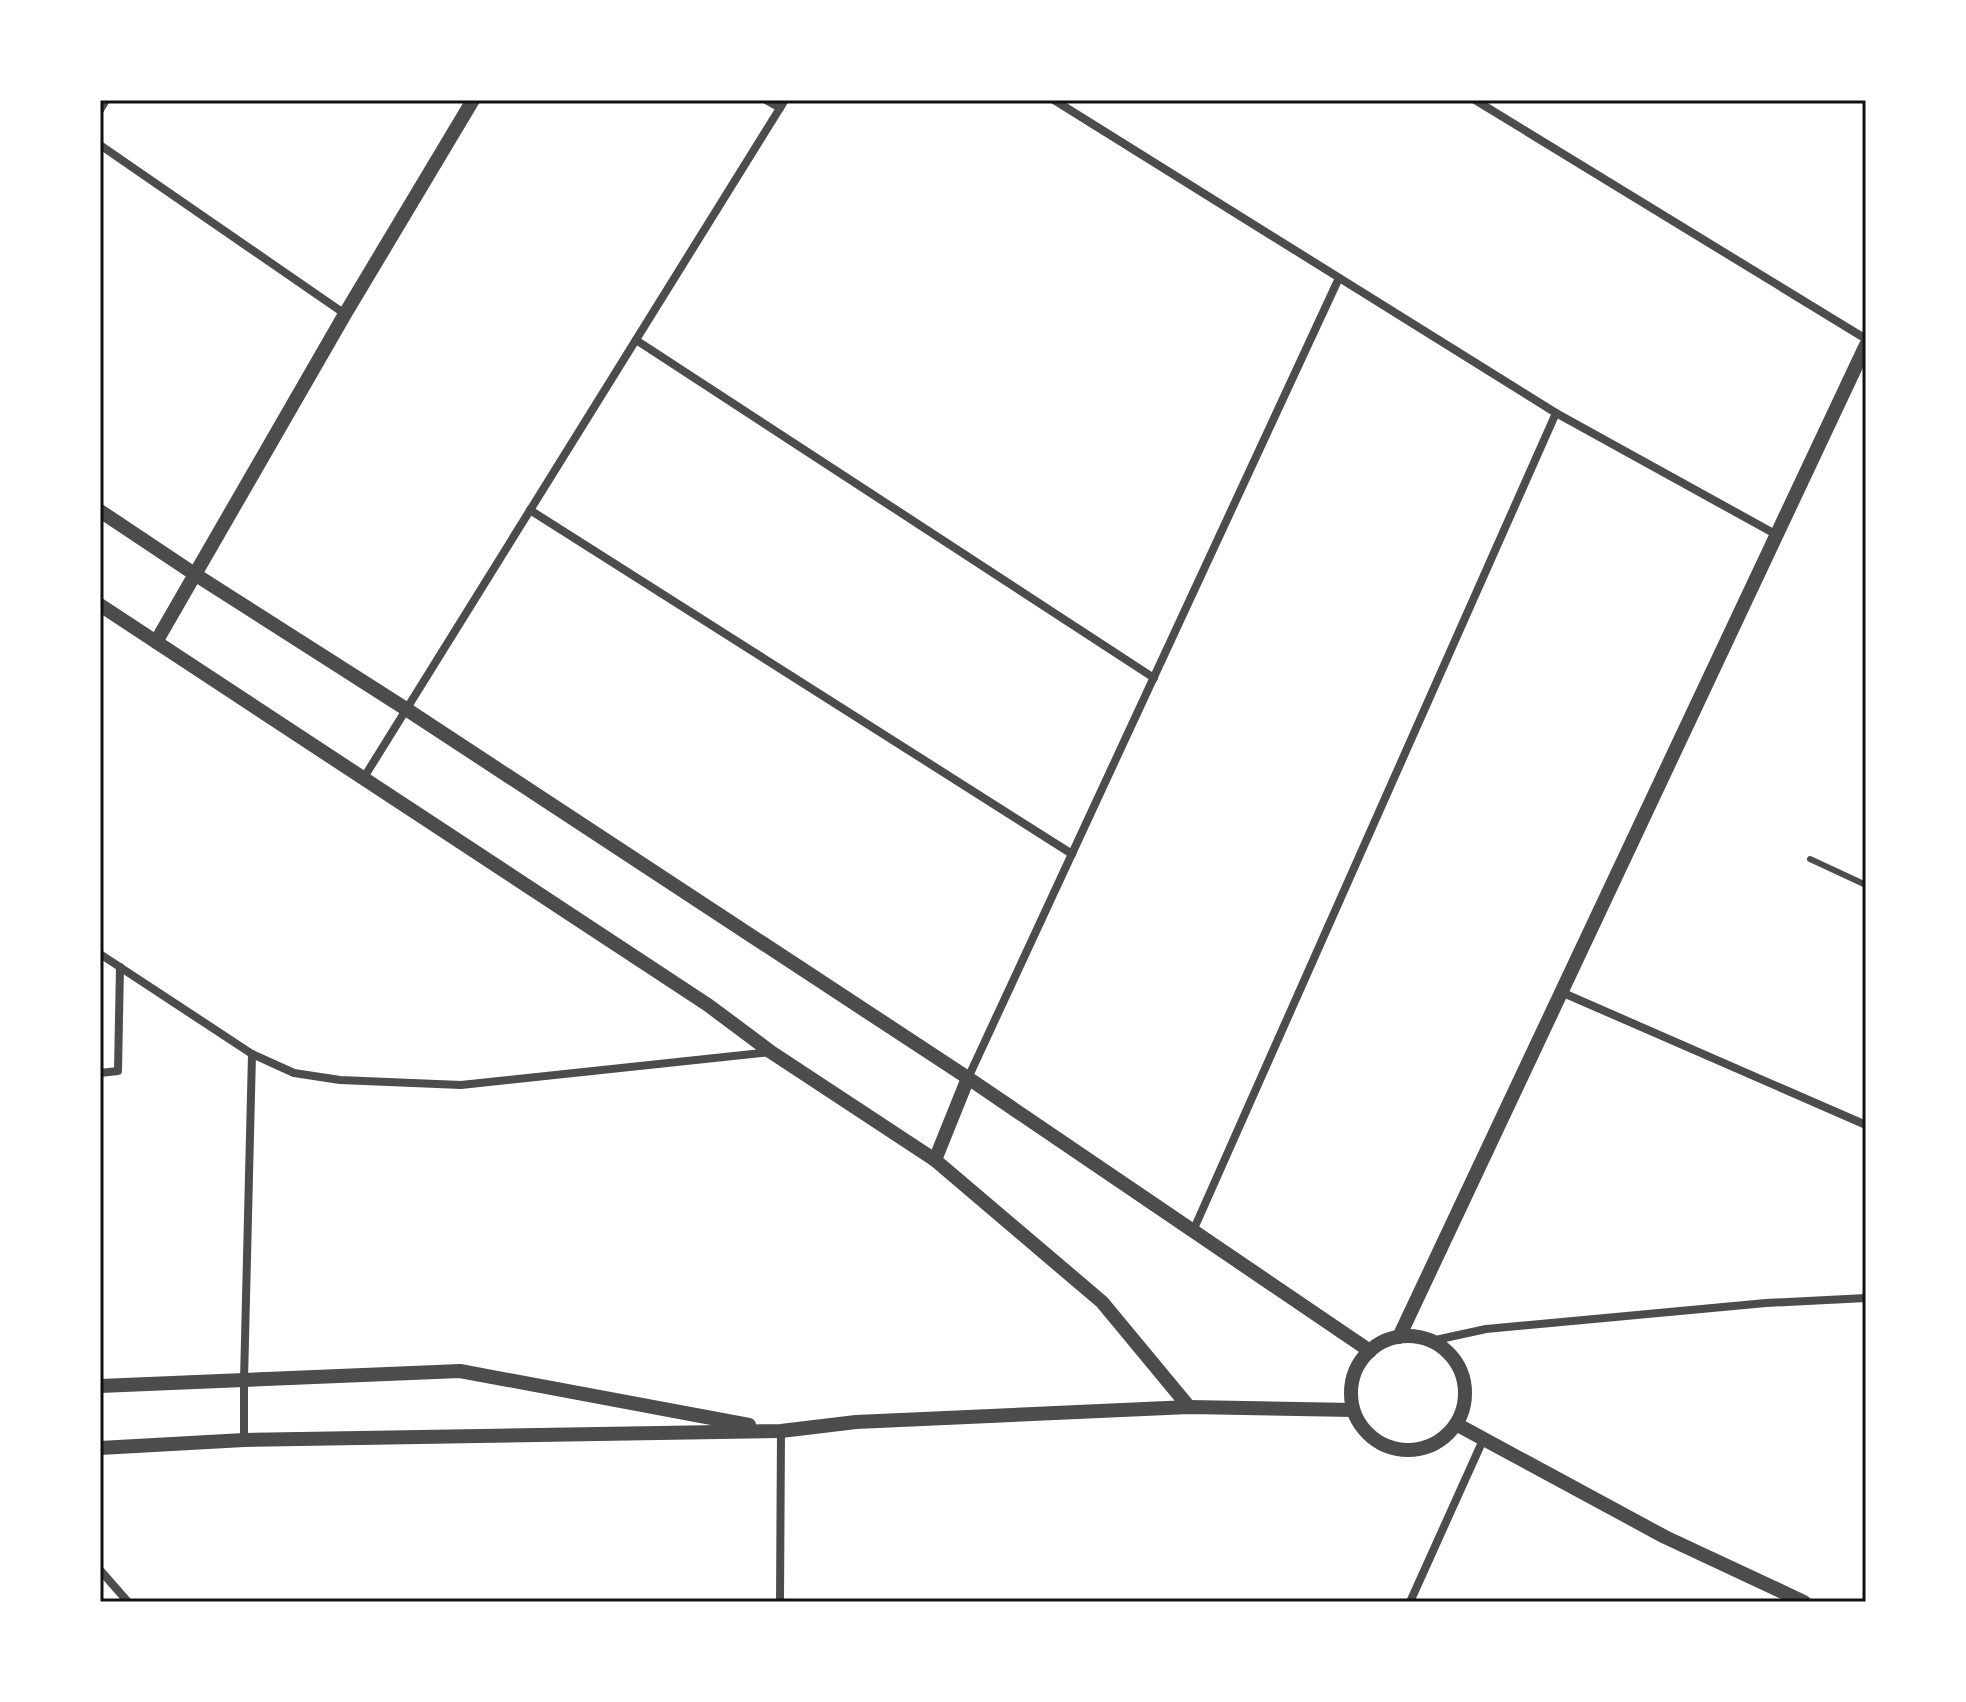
<svg xmlns="http://www.w3.org/2000/svg" width="1966" height="1702" viewBox="0 0 1966 1702" font-family="'PT Sans',sans-serif">
  <style>
    .lines { fill: none; stroke-linecap: round; stroke-linejoin: round }
    .service { stroke: #4c4c4c; stroke-width: 6 }
    .minor { stroke: #4c4c4c; stroke-width: 8 }
    .tertiary { stroke: #4c4c4c; stroke-width: 14 }
    .neatline { fill: none; stroke: #111; stroke-width: 3 }
  </style>
  <rect width="100%" height="100%" fill="#fff"/>
  <g class="lines">
    <!-- service -->
    <polyline class="service" points="1810,859 1866,885"/>
    <!-- minor -->
    <g class="minor">
      <polyline points="766,100 780,108"/>
      <polyline points="1054,100 1556,413 1777,535"/>
      <polyline points="1475,100 1866,339"/>
      <polyline points="100,110 106,100"/>
      <polyline points="100,145 345,314"/>
      <polyline points="636,340 1154,678"/>
      <polyline points="530,510 1072,854"/>
      <polyline points="363,779 785,100"/>
      <polyline points="100,954 252,1054 294,1073 340,1080 461,1085 771,1052"/>
      <polyline points="1561,992 1866,1125"/>
      <polyline points="100,1073 118,1071 120,967"/>
      <polyline points="968,1078 1339,278"/>
      <polyline points="1193,1231 1556,413"/>
      <polyline points="1431,1341 1486,1329 1766,1303 1866,1298"/>
      <polyline points="244,1440 244,1380 252,1054"/>
      <polyline points="100,1570 128,1602"/>
      <polyline points="780,1602 781,1431"/>
      <polyline points="1410,1602 1483,1440"/>
    </g>
    <!-- tertiary -->
    <g class="tertiary">
      <polyline points="100,511 196,575 406,709 968,1078 1370,1351"/>
      <polyline points="100,605 708,1005 771,1052 935,1160"/>
      <polyline points="156,642 345,314 473,100"/>
      <polyline points="968,1078 935,1160 1102,1302 1189,1407"/>
      <circle cx="1408" cy="1393" r="57"/>
      <polyline points="1399,1337 1866,345"/>
      <polyline points="100,1386 460,1371 749,1425"/>
      <polyline points="1456,1424 1665,1537 1804,1602"/>
      <polyline points="100,1448 244,1440 781,1431 856,1422 1189,1407 1353,1410"/>
    </g>
  </g>
  <!-- border -->
  <rect width="1966" height="1702" fill="none" stroke="#ffffff" stroke-width="204"/>
  <rect x="102" y="102" width="1762" height="1498" class="neatline"/>
</svg>
